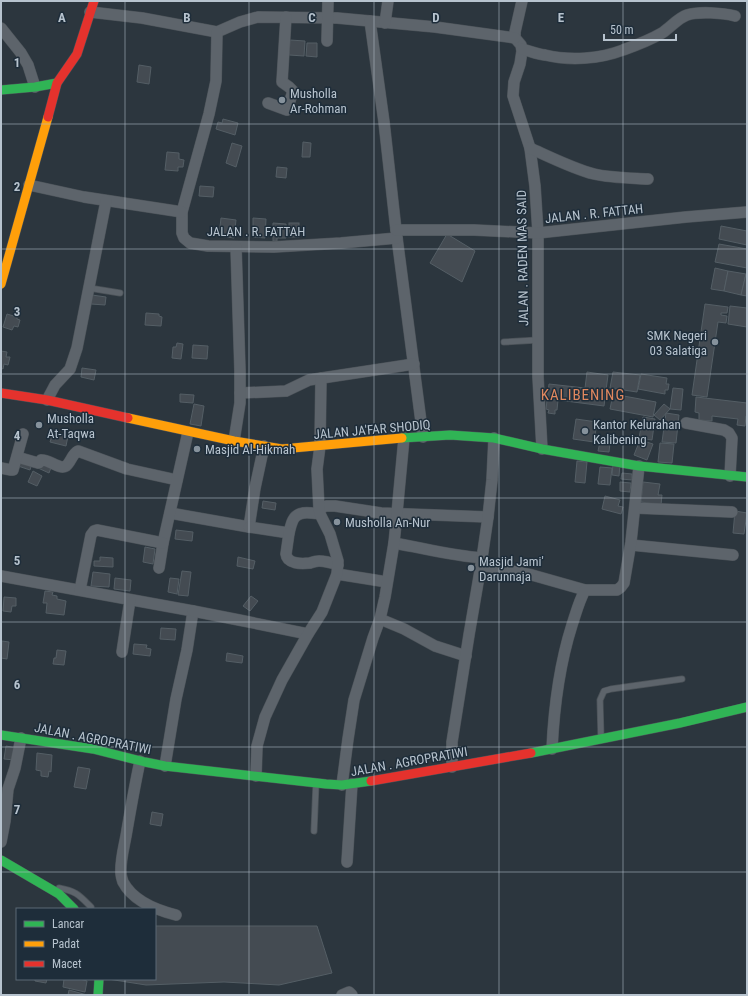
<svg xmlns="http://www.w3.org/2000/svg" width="748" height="996" viewBox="0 0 748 996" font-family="'Roboto Condensed',sans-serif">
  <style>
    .building { fill: #444b52; stroke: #545e65 }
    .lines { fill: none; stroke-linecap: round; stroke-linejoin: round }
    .lane-casing { stroke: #4b5258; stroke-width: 7 }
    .street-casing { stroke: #4b5258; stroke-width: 12 }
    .fast-casing { stroke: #4b5258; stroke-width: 10 }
    .slow-casing { stroke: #4b5258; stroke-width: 10 }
    .jam-casing { stroke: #4b5258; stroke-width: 10 }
    .lane { stroke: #5d646b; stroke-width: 5.5 }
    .street { stroke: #5d646b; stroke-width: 11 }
    .fast { stroke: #30b455; stroke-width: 9 }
    .slow { stroke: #ff9f0a; stroke-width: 9 }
    .jam { stroke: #e5322d; stroke-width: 9 }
    .grid { fill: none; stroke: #b7c3ce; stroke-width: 1; stroke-opacity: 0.55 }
    .poi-dot { fill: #86929c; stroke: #1e2d3a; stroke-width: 1.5 }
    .labels { text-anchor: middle; stroke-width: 3; stroke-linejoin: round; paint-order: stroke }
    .poi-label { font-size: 13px; fill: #b7c3ce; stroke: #1e2d3a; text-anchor: start }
    .street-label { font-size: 13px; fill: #b7c3ce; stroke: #1e2d3a }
    .quarter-label { font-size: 15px; letter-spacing: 1px; fill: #e1885f; stroke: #1e2d3a }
    .grid-label { font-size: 13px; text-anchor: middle; font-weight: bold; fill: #b7c3ce; stroke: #1e2d3a; stroke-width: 3; stroke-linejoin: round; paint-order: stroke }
  </style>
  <rect width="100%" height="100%" fill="#2c363e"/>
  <!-- building -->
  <g class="building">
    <polygon points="290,40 305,41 304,56 289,55"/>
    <polygon points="307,43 317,43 317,57 306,56"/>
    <polygon points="139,65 151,67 149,84 137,82"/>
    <polygon points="223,119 238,123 235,135 216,129 218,122 222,123"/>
    <polygon points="303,142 311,143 310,157 302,157"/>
    <polygon points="232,143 242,146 236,167 226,163"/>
    <polygon points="167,152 179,153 179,159 184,160 183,167 178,167 178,171 165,170"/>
    <polygon points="277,167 287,168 286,178 276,177"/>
    <polygon points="200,186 214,187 213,197 199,196"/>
    <polygon points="221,218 236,220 234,238 219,236"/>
    <polygon points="253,218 266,219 265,238 253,237"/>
    <polygon points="273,223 286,224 286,238 277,238 277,241 273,241"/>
    <rect x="289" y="223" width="10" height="14"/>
    <polygon points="721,226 747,231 747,245 719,239"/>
    <polygon points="447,234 475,251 462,282 430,263"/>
    <polygon points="719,244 747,249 747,268 715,262"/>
    <polygon points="715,268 728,271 724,291 711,289"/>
    <polygon points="728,271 746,274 741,295 724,291"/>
    <polygon points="746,274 747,274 747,296 741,295"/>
    <polygon points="92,295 106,297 105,305 91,304"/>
    <polygon points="705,304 728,307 727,313 721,313 721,315 727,316 726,323 718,322 707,397 692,395"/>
    <polygon points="730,306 747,308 747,327 728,324"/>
    <polygon points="146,313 159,314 159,316 162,317 161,326 145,325"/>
    <polygon points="7,314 17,317 17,319 20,320 18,327 14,326 12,330 3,327"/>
    <polygon points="177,343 183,344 181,359 172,358 173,347 176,347"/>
    <polygon points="193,345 208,346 207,359 192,358"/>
    <polygon points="1,351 7,352 6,357 10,357 8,365 4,364 3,369 1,368"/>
    <polygon points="82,368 96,370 94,380 81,377"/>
    <polygon points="587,372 608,375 604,406 558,400 557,410 555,410 555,414 548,413 549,410 546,409 549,384 585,388"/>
    <polygon points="613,372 640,375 637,392 610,388"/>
    <polygon points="641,374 667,378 666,384 669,384 668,390 665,390 665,394 638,389"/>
    <polygon points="673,388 683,389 681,410 670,409"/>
    <polygon points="180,394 194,395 193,403 180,402"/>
    <polygon points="613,394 656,402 653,417 610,409"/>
    <polygon points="696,397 747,403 747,416 746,416 745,426 737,425 738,419 712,416 712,421 699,420 699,413 695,412"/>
    <polygon points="194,404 204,406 201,426 190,424"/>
    <polygon points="664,404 670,409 660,420 654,415"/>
    <polygon points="666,413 679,415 676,443 662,442"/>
    <polygon points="643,417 655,419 652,440 639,438"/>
    <polygon points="576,419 597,422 594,442 573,439"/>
    <polygon points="53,433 68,436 66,446 50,442"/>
    <polygon points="640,440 653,444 647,460 634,455"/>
    <polygon points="600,442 610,443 609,452 598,451"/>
    <polygon points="660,443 674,444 672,463 658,462"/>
    <polygon points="20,459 32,463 30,470 18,466"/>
    <polygon points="41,461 52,465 49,473 38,468"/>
    <polygon points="577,461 587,462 585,483 575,482"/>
    <polygon points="613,464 620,464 619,476 612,475"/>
    <polygon points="600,467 612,468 610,485 598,484"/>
    <polygon points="33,471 42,476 37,486 28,482"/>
    <polygon points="622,473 632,474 632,480 621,479"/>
    <polygon points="620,482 631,483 630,492 620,491"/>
    <polygon points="643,482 660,484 658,495 662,495 661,505 641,502"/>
    <polygon points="605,496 620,500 618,506 623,507 621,514 602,509"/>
    <polygon points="263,501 276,503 275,510 262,508"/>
    <polygon points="735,511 747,513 744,534 733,533"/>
    <polygon points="176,530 193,532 192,541 175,539"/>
    <polygon points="145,547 155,549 153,564 143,562"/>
    <polygon points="100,557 113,558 113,567 94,566 94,561 100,561"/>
    <polygon points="238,557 255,561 253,569 237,566"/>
    <polygon points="182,571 191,572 188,596 178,595"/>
    <polygon points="93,572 110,574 109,587 91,586"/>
    <polygon points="115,578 131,580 130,591 114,589"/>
    <polygon points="170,578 179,579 177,594 168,592"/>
    <polygon points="45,591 53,592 52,595 57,596 57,599 66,601 64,615 46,613 47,603 43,603"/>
    <polygon points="251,596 258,601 250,611 243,606"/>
    <polygon points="4,597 16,598 16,606 12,606 11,612 3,611"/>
    <polygon points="161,628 176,629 175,640 160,639"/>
    <polygon points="2,641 9,642 7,659 1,658"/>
    <polygon points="134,644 147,645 146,648 151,649 150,656 133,654"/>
    <polygon points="57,650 66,651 64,665 53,664 54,658 56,658"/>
    <polygon points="227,653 243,656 242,663 226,661"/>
    <polygon points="6,746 17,748 15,760 4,759"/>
    <polygon points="37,753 52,755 51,772 49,771 48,777 41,776 41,771 36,770"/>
    <polygon points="78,767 90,769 86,789 74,787"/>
    <polygon points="152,812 163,814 161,826 150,824"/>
    <polygon points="155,926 317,926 332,973 279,985 224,982 146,985 108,979 155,979"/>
    <polygon points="35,979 47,979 46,983 35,981"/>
    <polygon points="64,979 80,979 87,981 85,992 63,987"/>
    <polygon points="69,990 87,995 68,995"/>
  </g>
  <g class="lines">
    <defs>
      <g id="lane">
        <polyline points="89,288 120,293"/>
        <polyline points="504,342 538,340"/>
        <polyline points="601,739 600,700 604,691 611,689 682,679"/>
        <polyline points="314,831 316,783"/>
        <path d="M59 888C76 891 79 895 91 907"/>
      </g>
      <g id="street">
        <polyline points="522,1 515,32 515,38 521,45 522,51 520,64 514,82 513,96 530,148 535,186 538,233 538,377 542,449"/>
        <polyline points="90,12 142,18 217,32 240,22 258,17 337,18 435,27 515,38"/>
        <polyline points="370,21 384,122 396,230 423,437"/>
        <polyline points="385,23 388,1"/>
        <polyline points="1,28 21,53 28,65 35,87"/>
        <polyline points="217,32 216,81 209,114 182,212 182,233 184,238 190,243 208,246 274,247 341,243 397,238"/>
        <polyline points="327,41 328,1"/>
        <path d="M522 49C530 51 537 54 545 55 570 61 600 59 623 50 637 45 650 40 662 33 671 27 678 18 687 15 699 11 723 13 735 16"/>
        <polyline points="268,103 287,110 293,91 289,87 282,82 286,17"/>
        <path d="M530 148C550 157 574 169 594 174 611 178 630 178 648 179"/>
        <polyline points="29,185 84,197 182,212"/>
        <polyline points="396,230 474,230 538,233 686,217 747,212"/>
        <polyline points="240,393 286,391 309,380 414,364"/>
        <polyline points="47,400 55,385 70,369 77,348 106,201"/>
        <polyline points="686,423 724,430 729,433 732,438 730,476"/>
        <polyline points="234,441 240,403 240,371 236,247"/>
        <path d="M17 457 38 463H39L41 460C49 459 59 470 66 466 71 462 72 454 78 451L127 469 177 480"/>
        <polyline points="1,468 11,470 13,470 23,434"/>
        <polyline points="635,508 732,512"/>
        <polyline points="319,509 326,506 335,506 381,513 488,517"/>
        <polyline points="170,513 249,527 255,488 264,446"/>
        <path d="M249 527 289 533C290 529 291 524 293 520 298 510 311 513 320 514"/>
        <path d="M289 533 286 554C287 564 301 564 310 563 313 562 316 561 319 561 325 561 332 563 338 565"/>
        <path d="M394 543C423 548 453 556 483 558"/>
        <polyline points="631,545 733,555"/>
        <polyline points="481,565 532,575 585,590"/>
        <polyline points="159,568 163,543 188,432"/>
        <polyline points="337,574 387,582"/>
        <polyline points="1,576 193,611 187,650 176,699 165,766"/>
        <polyline points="80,590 91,535 94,531 97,530 163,543"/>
        <polyline points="193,611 239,620 308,634"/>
        <polyline points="380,619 404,629 435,646 466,656"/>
        <polyline points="122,652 130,600"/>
        <path d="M552 749C554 706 559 666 572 625 576 613 579 601 585 590H617L621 587 624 583 631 542 639 466"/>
        <path d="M140 761C135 784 131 807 127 830 125 844 120 859 121 873 121 876 122 879 123 882 133 901 156 910 176 915"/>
        <polyline points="452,767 452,742 469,635 481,565 488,517 492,480 494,438"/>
        <polyline points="256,776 257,746 265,717 282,680 308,634 322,612 337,574 338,561 330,534 320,514 319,509 317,469 320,446 321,378"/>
        <polyline points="342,785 348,739 354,700 373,638 380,619 385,597 394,543 397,513 404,438"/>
        <polyline points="1,842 5,821 8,789 15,768 21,738"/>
        <polyline points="347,862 352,784"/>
        <polyline points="342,995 349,992 352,995"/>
      </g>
      <g id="fast">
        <polyline points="1,90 35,87 57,83"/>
        <polyline points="402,438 450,435 494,438 542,449 639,466 747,477"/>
        <polyline points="1,735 93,749 145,762 165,766 326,784 342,785 371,781"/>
        <polyline points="531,753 680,723 747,707"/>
        <polyline points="1,860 59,894 74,909"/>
        <polyline points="98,995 99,979"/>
      </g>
      <g id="slow">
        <polyline points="1,284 48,117"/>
        <polyline points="128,418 234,441 282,449 402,438"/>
      </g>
      <g id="jam">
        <polyline points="48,117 57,83 77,54 94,1"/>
        <polyline points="1,393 47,400 128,418"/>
        <polyline points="371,781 531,753"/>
      </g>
    </defs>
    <!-- lane casing -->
    <use href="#lane" class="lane-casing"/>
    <!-- street casing -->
    <use href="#street" class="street-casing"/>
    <!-- fast casing -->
    <use href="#fast" class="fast-casing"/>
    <!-- slow casing -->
    <use href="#slow" class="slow-casing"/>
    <!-- jam casing -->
    <use href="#jam" class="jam-casing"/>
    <!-- lane -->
    <use href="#lane" class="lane"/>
    <!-- street -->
    <use href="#street" class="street"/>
    <!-- fast -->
    <use href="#fast" class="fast"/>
    <!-- slow -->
    <use href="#slow" class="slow"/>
    <!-- jam -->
    <use href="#jam" class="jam"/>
  </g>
  <!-- grid -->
  <path class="grid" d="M125 1V909M249 1V995M374 1V995M499 1V995M623 1V995M1 124H747M1 249H747M1 374H747M1 498H747M1 622H747M1 747H747M1 872H747M125 979V995"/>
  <!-- markers -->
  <g class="poi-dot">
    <circle cx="282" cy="100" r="4"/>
    <circle cx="715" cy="342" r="4"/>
    <circle cx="39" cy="425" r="4"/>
    <circle cx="585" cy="431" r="4"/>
    <circle cx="197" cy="449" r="4"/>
    <circle cx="337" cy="522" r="4"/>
    <circle cx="471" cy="568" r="4"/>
  </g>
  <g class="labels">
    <!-- poi labels -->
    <g class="poi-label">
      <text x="290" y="98">Musholla<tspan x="290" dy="15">Ar-Rohman</tspan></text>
      <text x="707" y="340" text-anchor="end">SMK Negeri<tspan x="707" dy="15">03 Salatiga</tspan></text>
      <text x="47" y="423">Musholla<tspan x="47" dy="15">At-Taqwa</tspan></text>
      <text x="593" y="429">Kantor Kelurahan<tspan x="593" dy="15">Kalibening</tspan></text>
      <text x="205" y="454">Masjid Al-Hikmah</text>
      <text x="345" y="527">Musholla An-Nur</text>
      <text x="479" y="566">Masjid Jami'<tspan x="479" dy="15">Darunnaja</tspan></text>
    </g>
    <!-- street labels -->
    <g class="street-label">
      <text transform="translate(594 213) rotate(-6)" y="5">JALAN . R. FATTAH</text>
      <text x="256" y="236">JALAN . R. FATTAH</text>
      <text transform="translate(522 258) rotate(-91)" y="5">JALAN . RADEN MAS SAID</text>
      <text transform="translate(372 429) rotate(-5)" y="5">JALAN JA'FAR SHODIQ</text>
      <text transform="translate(93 738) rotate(11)" y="5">JALAN . AGROPRATIWI</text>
      <text transform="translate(409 761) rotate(-10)" y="5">JALAN . AGROPRATIWI</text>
    </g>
    <!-- quarter labels -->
    <g class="quarter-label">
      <text x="583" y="400">KALIBENING</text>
    </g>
  </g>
  <g class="grid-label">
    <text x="62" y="22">A</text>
    <text x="187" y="22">B</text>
    <text x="312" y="22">C</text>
    <text x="436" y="22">D</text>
    <text x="561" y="22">E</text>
    <text x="17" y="67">1</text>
    <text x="17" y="191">2</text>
    <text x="17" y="316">3</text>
    <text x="17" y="440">4</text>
    <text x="17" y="565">5</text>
    <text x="17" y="689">6</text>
    <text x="17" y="814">7</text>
  </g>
  <!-- border -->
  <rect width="748" height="996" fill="none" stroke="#b7c3ce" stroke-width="4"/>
  <!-- legend -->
  <rect x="16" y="908" width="140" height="72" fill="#1e2d3a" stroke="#5b6975"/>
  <rect x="24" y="921" width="20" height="6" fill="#30b455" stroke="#5b6975"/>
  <text x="52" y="928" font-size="12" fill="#b7c3ce">Lancar</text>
  <rect x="24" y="941" width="20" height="6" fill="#ff9f0a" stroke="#5b6975"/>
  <text x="52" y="948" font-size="12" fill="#b7c3ce">Padat</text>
  <rect x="24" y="961" width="20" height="6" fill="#e5322d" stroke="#5b6975"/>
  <text x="52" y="968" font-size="12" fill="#b7c3ce">Macet</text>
  <!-- scale -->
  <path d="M604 34v6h72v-6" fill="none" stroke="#b7c3ce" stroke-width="2"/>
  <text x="610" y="34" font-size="12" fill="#b7c3ce" stroke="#1e2d3a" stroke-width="3" paint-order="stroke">50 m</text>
</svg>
